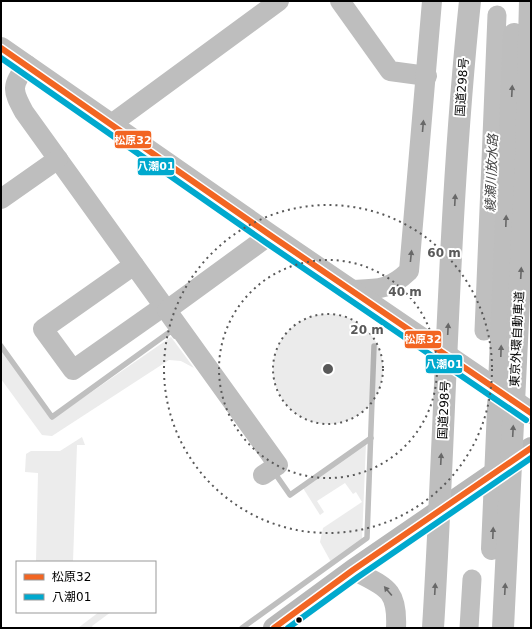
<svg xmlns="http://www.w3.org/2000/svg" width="532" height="629" viewBox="0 0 532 629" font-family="'DejaVu Sans','Noto Sans JP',sans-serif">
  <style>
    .green { fill: #ececec }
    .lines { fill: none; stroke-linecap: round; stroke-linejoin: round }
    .stream { stroke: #bfbfbf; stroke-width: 5.5 }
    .canal { stroke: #bfbfbf; stroke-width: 19 }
    .street { stroke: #bebebe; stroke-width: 20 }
    .secondary { stroke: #b8b8b8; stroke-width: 22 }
    .primary { stroke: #bebebe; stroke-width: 22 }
    .highway { stroke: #bebebe; stroke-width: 22 }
    .bus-1-casing { stroke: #fff; stroke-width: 9 }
    .bus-2-casing { stroke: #fff; stroke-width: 9 }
    .bus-1 { stroke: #f26522; stroke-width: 6 }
    .bus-2 { stroke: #00a9ce; stroke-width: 6 }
    .oneway { fill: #686868 }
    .ring { fill: none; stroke: #595959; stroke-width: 2; stroke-dasharray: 2 4 }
    .bus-dot { fill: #000; stroke: #fff; stroke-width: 1.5 }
    .labels { text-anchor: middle; stroke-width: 4; stroke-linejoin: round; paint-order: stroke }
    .street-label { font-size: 12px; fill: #000; stroke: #fff }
    .water-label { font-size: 13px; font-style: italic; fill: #444; stroke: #fff }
    .centre { fill: #595959; stroke: #fff; stroke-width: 2 }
    .ring-label { font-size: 12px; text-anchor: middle; font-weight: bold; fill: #595959; stroke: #fff; stroke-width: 4; stroke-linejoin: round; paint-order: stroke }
    .line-badge { stroke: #fff; stroke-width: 1.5 }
    .badge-label { font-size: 11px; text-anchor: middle; font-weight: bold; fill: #fff }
  </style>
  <rect width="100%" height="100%" fill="#fff"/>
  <!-- green -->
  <g class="green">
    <polygon points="171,337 194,368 181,361 169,360 52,436 42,435 1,379 1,349 51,420"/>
    <polygon points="82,437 85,445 77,445 73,562 36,562 38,473 25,472 26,454 31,451 60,451"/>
    <polygon points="366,443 362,540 331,562 320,542 323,528 362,502 356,492 353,494 345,483 317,501 324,512 320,515 303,488"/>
    <polygon points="99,612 111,612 92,626 93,628 78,628"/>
  </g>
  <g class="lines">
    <!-- stream -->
    <g class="stream">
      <polyline points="1,346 52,417 171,331 175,336"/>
      <polyline points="274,472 290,495 371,438"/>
      <polyline points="242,628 367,538 374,346"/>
    </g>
    <!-- canal -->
    <g class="canal">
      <polyline points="484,331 497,15"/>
      <polyline points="469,628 472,579"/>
    </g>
    <!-- street -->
    <g class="street">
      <polyline points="340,1 390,71 427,76"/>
      <path d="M27 65C11 86 12 90 24 112L278 465 263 475"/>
      <polyline points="110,125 279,1"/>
      <polyline points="1,199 58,159"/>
      <polyline points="134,265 43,329 73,370 164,306"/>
      <path d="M349 290C377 289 388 291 409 271L432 1"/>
      <polyline points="167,310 270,235"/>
      <path d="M353 570C385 587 398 588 396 628"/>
    </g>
    <!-- secondary -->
    <polyline class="secondary" points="274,628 353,570 531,448"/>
    <!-- primary -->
    <polyline class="primary" points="1,48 270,235 531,413"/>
    <!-- highway -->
    <g class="highway">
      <polyline points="492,549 514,34"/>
      <path d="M433 628C446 419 448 209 470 1"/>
      <polyline points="503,628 526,157 530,1"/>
    </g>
    <defs>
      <g id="bus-1">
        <polyline points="1,48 270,235 531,413"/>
        <polyline points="274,628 353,570 531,448"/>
      </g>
      <g id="bus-2">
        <polyline points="1,58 265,242 526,420"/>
        <polyline points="288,628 358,577 531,458"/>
      </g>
    </defs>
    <!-- bus-1 casing -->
    <use href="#bus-1" class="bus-1-casing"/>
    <!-- bus-2 casing -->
    <use href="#bus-2" class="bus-2-casing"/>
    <!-- bus-1 -->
    <use href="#bus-1" class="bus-1"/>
    <!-- bus-2 -->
    <use href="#bus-2" class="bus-2"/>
  </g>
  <!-- one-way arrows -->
  <defs><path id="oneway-solid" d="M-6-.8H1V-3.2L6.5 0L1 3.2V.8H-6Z"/></defs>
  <g class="oneway">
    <use href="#oneway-solid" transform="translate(512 91) rotate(-87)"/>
    <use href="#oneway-solid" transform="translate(423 126) rotate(-85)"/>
    <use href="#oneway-solid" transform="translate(455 200) rotate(-87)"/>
    <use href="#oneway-solid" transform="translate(506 221) rotate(-88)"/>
    <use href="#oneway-solid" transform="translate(411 256) rotate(-84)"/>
    <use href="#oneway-solid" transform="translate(521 273) rotate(-87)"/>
    <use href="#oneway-solid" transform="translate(448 329) rotate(-87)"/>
    <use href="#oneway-solid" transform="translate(501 351) rotate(-88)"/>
    <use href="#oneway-solid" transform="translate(513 431) rotate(-87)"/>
    <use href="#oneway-solid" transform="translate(441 459) rotate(-87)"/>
    <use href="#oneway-solid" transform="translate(493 533) rotate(-88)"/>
    <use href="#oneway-solid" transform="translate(435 589) rotate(-87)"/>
    <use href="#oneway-solid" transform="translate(505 589) rotate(-87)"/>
    <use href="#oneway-solid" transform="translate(388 591) rotate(-130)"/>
  </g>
  <!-- distance rings -->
  <circle cx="328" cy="369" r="55" fill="#595959" fill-opacity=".12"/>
  <g class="ring">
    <circle cx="328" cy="369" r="55"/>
    <circle cx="328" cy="369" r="109"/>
    <circle cx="328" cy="369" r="164"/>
  </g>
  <!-- markers -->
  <circle class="bus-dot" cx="299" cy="620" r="3.5"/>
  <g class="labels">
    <!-- street labels -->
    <g class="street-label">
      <text transform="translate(462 87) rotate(-86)" y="4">国道298号</text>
      <text transform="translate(517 339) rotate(-87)" y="4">東京外環自動車道</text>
      <text transform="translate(444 410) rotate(-87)" y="4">国道298号</text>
    </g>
    <!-- water labels -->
    <g class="water-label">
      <text transform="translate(491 173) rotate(-88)" y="5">綾瀬川放水路</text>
    </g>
  </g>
  <circle cx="328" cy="369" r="6" class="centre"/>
  <g class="ring-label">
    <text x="444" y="257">60 m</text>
    <text x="405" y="296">40 m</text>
    <text x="367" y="334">20 m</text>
  </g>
  <g class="line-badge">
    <rect x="114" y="130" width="38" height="19" rx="4" fill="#f26522"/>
    <rect x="137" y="157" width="38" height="19" rx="4" fill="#00a9ce"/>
    <rect x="404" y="330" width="38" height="19" rx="4" fill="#f26522"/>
    <rect x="425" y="354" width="38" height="20" rx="4" fill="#00a9ce"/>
  </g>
  <g class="badge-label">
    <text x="133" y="144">松原32</text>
    <text x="156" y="170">八潮01</text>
    <text x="423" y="343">松原32</text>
    <text x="444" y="368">八潮01</text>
  </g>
  <!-- border -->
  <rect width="532" height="629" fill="none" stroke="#000000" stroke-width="4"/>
  <!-- legend -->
  <rect x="16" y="561" width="140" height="52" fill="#ffffff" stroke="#999999"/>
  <rect x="24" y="574" width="20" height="6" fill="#f26522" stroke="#999999"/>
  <text x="52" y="581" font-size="12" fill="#000000">松原32</text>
  <rect x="24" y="594" width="20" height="6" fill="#00a9ce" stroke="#999999"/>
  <text x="52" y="601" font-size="12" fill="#000000">八潮01</text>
</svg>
